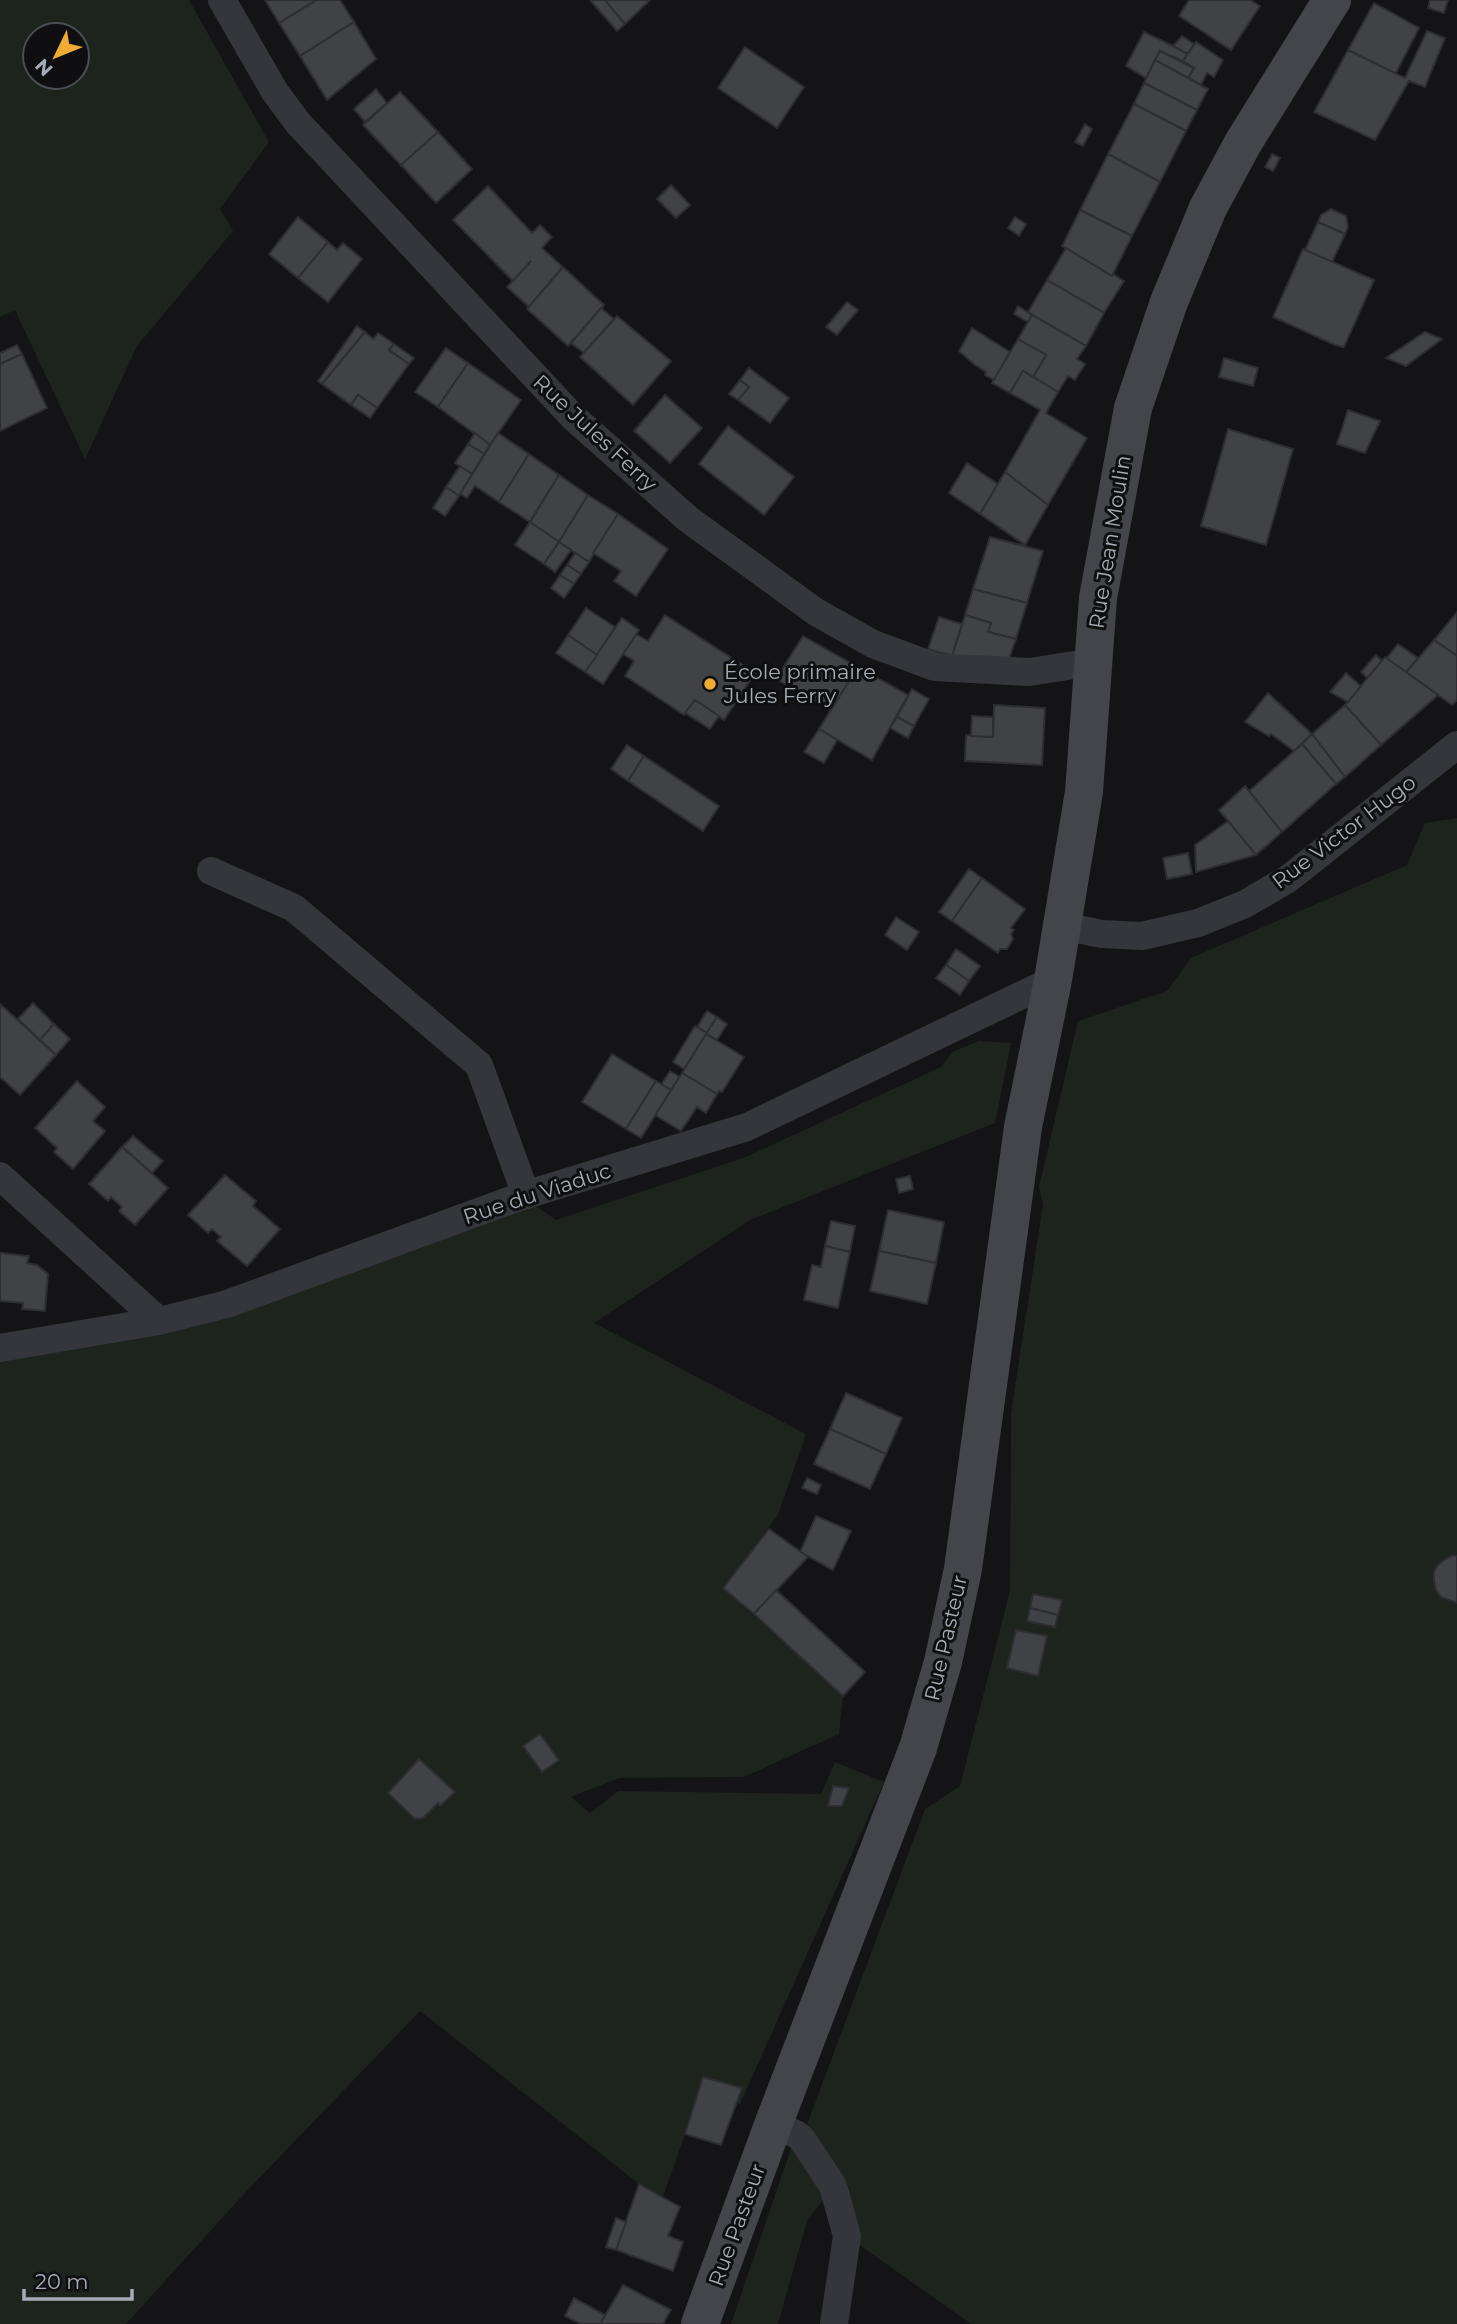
<svg xmlns="http://www.w3.org/2000/svg" width="1457" height="2324" viewBox="0 0 1457 2324" font-family="Montserrat,sans-serif">
  <style>
    .green { fill: #1d241d; fill-rule: evenodd }
    .building { fill: #404246; stroke: #2e2e32; stroke-width: 2 }
    .lines { fill: none; stroke-linecap: round; stroke-linejoin: round }
    .minor { stroke: #35363b; stroke-width: 28 }
    .secondary { stroke: #43454b; stroke-width: 38 }
    .poi-dot { fill: #efab34; stroke: #0f0f11; stroke-width: 2.5 }
    .labels { text-anchor: middle; stroke-width: 6; stroke-linejoin: round; paint-order: stroke }
    .street-label { font-size: 21px; fill: #a6acb6; stroke: #0f0f11 }
    .poi-label { font-size: 21px; fill: #a6acb6; stroke: #0f0f11; text-anchor: start }
  </style>
  <rect width="100%" height="100%" fill="#141416"/>
  <!-- green -->
  <g class="green">
    <path d="M0 0H189L269 142 220 209 233 231 137 346 85 459 15 310 0 317ZM35 35H77V77H35Z"/>
    <polygon points="1457,818 1457,2324 971,2324 847,2236 833,2187 807,2221 778,2324 731,2324 796,2134 802,2138 925,1809 960,1786 1010,1591 1011,1413 1043,1205 1039,1187 1078,1021 1167,991 1191,958 1407,865 1425,823"/>
    <polygon points="979,1041 1011,1043 995,1123 750,1220 594,1323 806,1434 778,1515 723,1588 843,1696 839,1734 744,1777 619,1778 571,1797 590,1813 618,1791 821,1794 835,1762 884,1782 740,2104 736,2103 721,2145 685,2134 663,2197 639,2184 420,2011 243,2195 126,2324 0,2324 0,1348 159,1321 522,1196 556,1220 746,1157 941,1067 952,1052"/>
  </g>
  <!-- building -->
  <g class="building">
    <polygon points="265,0 317,0 279,23"/>
    <polygon points="317,0 340,0 354,22 300,56 279,23"/>
    <polygon points="590,0 605,0 625,24 617,31"/>
    <polygon points="605,0 650,0 625,24"/>
    <polygon points="1189,0 1250,0 1260,6 1231,50 1179,16"/>
    <polygon points="1430,0 1448,0 1444,13 1428,8"/>
    <polygon points="1374,3 1419,28 1395,75 1348,50"/>
    <polygon points="354,22 376,59 327,100 300,56"/>
    <polygon points="1427,31 1445,38 1425,87 1409,81 1375,140 1314,112 1348,50 1405,78"/>
    <polygon points="1144,32 1173,46 1188,54 1183,61 1160,51 1146,78 1126,66"/>
    <polygon points="1182,36 1194,44 1188,54 1173,46"/>
    <polygon points="1196,42 1223,60 1214,77 1207,73 1201,85 1188,78 1194,68 1183,61"/>
    <polygon points="745,47 804,87 777,128 718,88"/>
    <polygon points="1160,51 1194,68 1188,78 1155,60"/>
    <polygon points="1155,60 1208,89 1197,110 1144,83"/>
    <polygon points="1144,83 1197,110 1186,131 1134,104"/>
    <polygon points="376,89 387,103 365,122 354,109"/>
    <polygon points="400,92 438,132 401,165 363,125"/>
    <polygon points="1134,104 1186,131 1160,182 1108,154"/>
    <polygon points="1085,124 1092,129 1083,146 1075,142"/>
    <polygon points="438,132 472,169 436,203 401,165"/>
    <polygon points="1108,154 1160,182 1132,236 1080,210"/>
    <polygon points="1272,154 1280,158 1273,171 1265,167"/>
    <polygon points="671,185 690,205 676,218 657,199"/>
    <polygon points="488,186 532,233 540,225 552,237 542,248 563,267 529,307 507,287 531,261 513,281 453,220"/>
    <polygon points="1331,209 1346,216 1348,227 1345,234 1318,222 1321,215"/>
    <polygon points="1080,210 1132,236 1112,276 1062,246"/>
    <polygon points="298,217 328,242 298,278 269,254"/>
    <polygon points="1015,217 1026,224 1019,236 1008,228"/>
    <polygon points="1318,222 1345,234 1332,262 1305,250"/>
    <polygon points="328,242 337,250 343,243 362,259 328,302 298,278"/>
    <polygon points="1066,248 1112,276 1113,274 1124,281 1104,313 1047,280"/>
    <polygon points="1303,249 1374,280 1344,347 1335,345 1273,317"/>
    <polygon points="563,267 604,305 568,346 527,309"/>
    <polygon points="1047,280 1104,313 1086,346 1028,312"/>
    <polygon points="847,302 858,310 837,335 826,327"/>
    <polygon points="1018,306 1032,315 1028,322 1014,314"/>
    <polygon points="601,308 614,319 584,353 571,343"/>
    <polygon points="1032,315 1086,346 1077,359 1085,364 1075,380 1068,376 1058,392 1033,377 1046,355 1018,339"/>
    <polygon points="617,316 671,361 633,405 580,357"/>
    <polygon points="357,326 365,332 322,384 318,381"/>
    <polygon points="972,328 1010,352 994,380 985,375 986,372 975,365 959,351"/>
    <polygon points="365,332 373,339 378,333 394,344 389,350 409,364 377,408 358,395 351,405 322,384"/>
    <polygon points="1425,332 1442,339 1406,366 1386,358"/>
    <polygon points="1018,339 1046,355 1033,377 1023,371 1010,393 992,383"/>
    <polygon points="394,344 414,358 409,364 389,350"/>
    <polygon points="17,345 22,354 0,364 0,353"/>
    <polygon points="446,348 468,363 438,407 415,392"/>
    <polygon points="22,354 47,408 0,431 0,364"/>
    <polygon points="1224,358 1258,368 1253,386 1219,377"/>
    <polygon points="468,363 521,400 490,445 438,407"/>
    <polygon points="749,368 789,398 770,423 738,400 749,387 740,380"/>
    <polygon points="1023,371 1058,392 1046,413 1087,438 1048,505 1005,472 1040,410 1010,393"/>
    <polygon points="740,380 749,387 738,400 729,394"/>
    <polygon points="358,395 377,408 370,418 351,405"/>
    <polygon points="665,395 702,428 670,463 634,431"/>
    <polygon points="1348,410 1380,421 1365,453 1337,444"/>
    <polygon points="728,426 794,477 764,515 699,464"/>
    <polygon points="1228,429 1293,449 1266,545 1201,526"/>
    <polygon points="475,433 490,445 484,454 468,444"/>
    <polygon points="498,433 529,454 499,502 475,486 467,498 460,494"/>
    <polygon points="468,444 484,454 472,474 455,463"/>
    <polygon points="529,454 559,475 530,522 499,502"/>
    <polygon points="967,463 998,484 980,514 949,493"/>
    <polygon points="460,466 472,474 459,496 446,487"/>
    <polygon points="1005,472 1048,505 1025,545 980,514"/>
    <polygon points="559,475 588,495 559,542 530,522"/>
    <polygon points="446,487 459,496 445,516 433,508"/>
    <polygon points="588,495 618,514 589,562 559,542"/>
    <polygon points="618,514 668,549 636,596 614,581 621,571 593,553"/>
    <polygon points="530,522 559,542 544,564 515,545"/>
    <polygon points="990,537 1043,551 1027,603 973,589"/>
    <polygon points="559,542 571,550 555,572 544,564"/>
    <polygon points="575,553 589,562 581,574 567,565"/>
    <polygon points="567,565 581,574 574,584 560,575"/>
    <polygon points="560,575 574,584 564,598 551,588"/>
    <polygon points="973,589 1027,603 1016,639 988,632 991,623 965,615"/>
    <polygon points="586,608 615,627 597,655 568,635"/>
    <polygon points="1457,612 1457,656 1434,640"/>
    <polygon points="665,615 755,673 724,720 695,700 684,715 625,676 634,661 623,654 636,634 648,641"/>
    <polygon points="965,615 991,623 988,632 1016,639 1009,659 952,656"/>
    <polygon points="939,617 962,624 952,656 928,649"/>
    <polygon points="622,618 639,630 603,684 585,672"/>
    <polygon points="568,635 597,655 585,672 556,653"/>
    <polygon points="803,636 858,667 831,710 776,679"/>
    <polygon points="1434,640 1457,656 1457,700 1452,705 1406,672"/>
    <polygon points="1398,644 1418,658 1406,672 1386,659"/>
    <polygon points="1376,655 1382,661 1367,678 1361,672"/>
    <polygon points="1385,657 1438,695 1381,745 1345,705"/>
    <polygon points="858,667 908,695 872,760 819,729"/>
    <polygon points="1346,673 1361,686 1348,702 1330,692"/>
    <polygon points="912,689 929,699 914,726 897,717"/>
    <polygon points="1268,693 1312,734 1294,751 1271,734 1269,736 1245,722"/>
    <polygon points="695,700 719,716 710,729 685,713"/>
    <polygon points="994,705 1045,708 1042,765 965,761 966,735 993,737"/>
    <polygon points="1345,705 1381,745 1345,777 1312,734"/>
    <polygon points="972,716 993,717 993,737 971,736"/>
    <polygon points="897,717 914,726 908,738 890,728"/>
    <polygon points="819,729 837,740 824,763 804,752"/>
    <polygon points="1312,734 1345,777 1336,784 1302,744"/>
    <polygon points="1302,744 1336,784 1282,832 1248,792"/>
    <polygon points="627,745 644,756 628,781 611,769"/>
    <polygon points="644,756 719,806 703,831 628,781"/>
    <polygon points="1245,786 1282,832 1256,855 1219,810"/>
    <polygon points="1228,821 1256,855 1196,872 1195,845"/>
    <polygon points="1188,853 1192,874 1167,879 1163,858"/>
    <polygon points="969,869 982,878 952,921 939,912"/>
    <polygon points="982,878 1025,909 1011,928 1014,930 1011,934 1013,939 1007,949 1000,949 998,953 952,921"/>
    <polygon points="896,917 919,932 907,950 885,935"/>
    <polygon points="956,949 980,966 969,981 946,965"/>
    <polygon points="946,965 969,981 960,995 936,978"/>
    <polygon points="33,1003 54,1024 40,1040 18,1019"/>
    <polygon points="0,1004 56,1055 20,1095 0,1077"/>
    <polygon points="707,1011 717,1017 707,1033 697,1027"/>
    <polygon points="717,1017 727,1024 717,1040 706,1034"/>
    <polygon points="54,1024 70,1039 56,1055 40,1040"/>
    <polygon points="695,1026 707,1033 684,1069 673,1062"/>
    <polygon points="706,1034 744,1057 722,1092 719,1091 717,1094 682,1073"/>
    <polygon points="612,1054 656,1081 626,1129 582,1102"/>
    <polygon points="670,1071 680,1077 671,1090 661,1085"/>
    <polygon points="682,1073 717,1094 706,1113 697,1107 681,1131 655,1115"/>
    <polygon points="77,1081 105,1107 93,1121 105,1131 73,1169 54,1152 57,1148 35,1128"/>
    <polygon points="656,1081 671,1090 641,1138 626,1129"/>
    <polygon points="133,1136 163,1161 152,1173 122,1147"/>
    <polygon points="122,1147 168,1188 135,1225 119,1211 122,1207 111,1197 108,1201 89,1184"/>
    <polygon points="225,1175 256,1201 253,1206 280,1229 247,1266 217,1241 221,1237 212,1229 208,1233 188,1215"/>
    <polygon points="910,1176 913,1189 899,1193 896,1179"/>
    <polygon points="888,1210 944,1222 936,1263 879,1251"/>
    <polygon points="831,1221 855,1226 850,1252 825,1246"/>
    <polygon points="825,1246 850,1252 838,1308 804,1300 812,1265 821,1267"/>
    <polygon points="879,1251 936,1263 927,1304 870,1291"/>
    <polygon points="0,1253 29,1256 27,1263 37,1265 48,1274 45,1311 22,1309 23,1303 0,1301"/>
    <polygon points="846,1393 902,1418 886,1454 830,1429"/>
    <polygon points="830,1429 886,1454 870,1489 814,1464"/>
    <polygon points="807,1478 821,1485 817,1494 802,1488"/>
    <polygon points="816,1516 851,1531 833,1570 800,1552"/>
    <polygon points="769,1529 808,1557 754,1614 723,1588"/>
    <polygon points="1453,1555 1457,1556 1457,1603 1441,1597 1436,1590 1434,1581 1434,1572 1438,1565 1445,1559"/>
    <polygon points="776,1590 865,1672 843,1696 754,1614"/>
    <polygon points="1033,1594 1062,1600 1058,1615 1030,1608"/>
    <polygon points="1030,1608 1058,1615 1055,1627 1027,1621"/>
    <polygon points="1016,1630 1047,1636 1038,1676 1007,1668"/>
    <polygon points="540,1734 559,1760 542,1772 523,1746"/>
    <polygon points="419,1759 455,1792 440,1806 438,1803 423,1818 415,1819 388,1793"/>
    <polygon points="833,1786 849,1788 842,1806 828,1806"/>
    <polygon points="703,2077 742,2088 721,2145 685,2134"/>
    <polygon points="639,2184 680,2207 668,2236 683,2242 673,2271 616,2250"/>
    <polygon points="616,2218 626,2222 616,2250 606,2247"/>
    <polygon points="623,2285 671,2310 663,2324 600,2324"/>
    <polygon points="574,2298 605,2315 600,2324 581,2324 565,2316"/>
  </g>
  <g class="lines">
    <!-- minor -->
    <g class="minor">
      <polyline points="222,0 275,92 298,123 573,417 688,519 816,612 873,644 935,667 1030,672 1093,662"/>
      <polyline points="211,871 294,908 479,1065 526,1195"/>
      <polyline points="1062,926 1102,934 1142,936 1198,923 1245,904 1288,879 1457,745"/>
      <polyline points="0,1176 159,1321"/>
      <polyline points="0,1348 159,1321 227,1304 522,1196 747,1127 1053,980"/>
      <polyline points="773,2125 796,2134 802,2139 833,2186 847,2236 834,2324"/>
    </g>
    <!-- secondary -->
    <polyline class="secondary" points="700,2324 773,2125 918,1748 943,1662 963,1569 1023,1127 1053,980 1084,792 1098,598 1133,408 1169,302 1208,208 1243,143 1332,0"/>
  </g>
  <!-- markers -->
  <circle class="poi-dot" cx="710" cy="684" r="7"/>
  <g class="labels">
    <!-- street labels -->
    <g class="street-label">
      <text transform="translate(595 433) rotate(43)" y="7">Rue Jules Ferry</text>
      <text transform="translate(1110 542) rotate(-81)" y="7">Rue Jean Moulin</text>
      <text transform="translate(1344 832) rotate(-37)" y="7">Rue Victor Hugo</text>
      <text transform="translate(537 1194) rotate(-18)" y="7">Rue du Viaduc</text>
      <text transform="translate(946 1638) rotate(-77)" y="7">Rue Pasteur</text>
      <text transform="translate(737 2225) rotate(-70)" y="7">Rue Pasteur</text>
    </g>
    <!-- poi labels -->
    <g class="poi-label">
      <text x="724" y="679">École primaire<tspan x="724" dy="24">Jules Ferry</tspan></text>
    </g>
  </g>
  <!-- north arrow -->
  <g transform="translate(56 56) rotate(227)"><circle r="33" fill="#0f0f11" stroke="#4b4e53" stroke-width="2"/>
  <path d="M0-5L12 26L0 18L-12 26Z" fill="#efab34"/>
  <text y="-10" font-size="19" font-weight="bold" text-anchor="middle" fill="#a6acb6">N</text>
  </g>
  <!-- scale -->
  <path d="M24 2289v10h108v-10" fill="none" stroke="#a6acb6" stroke-width="3.5"/>
  <text x="35" y="2289" font-size="21" fill="#a6acb6" stroke="#0f0f11" stroke-width="5" paint-order="stroke">20 m</text>
</svg>
